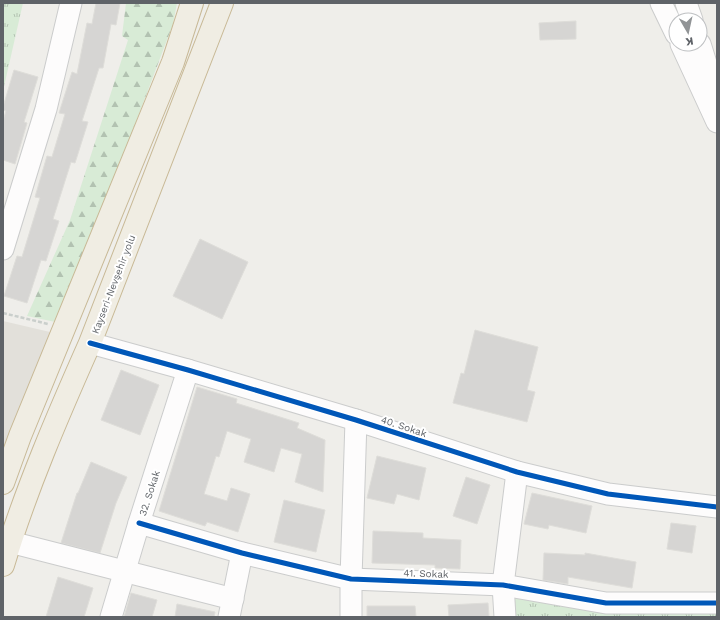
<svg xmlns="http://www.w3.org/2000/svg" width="720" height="620" viewBox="0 0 720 620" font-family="'Work Sans',sans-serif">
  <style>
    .education { fill: #e2e0da }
    .forest { fill: url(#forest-firs) }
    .park { fill: url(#park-tufts) }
    .building { fill: #d6d5d3; stroke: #deddd9 }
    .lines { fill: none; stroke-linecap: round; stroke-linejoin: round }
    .minor-casing { stroke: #cbcccc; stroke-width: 23 }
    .highway-casing { stroke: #c8b996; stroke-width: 24 }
    .path { stroke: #cacfcc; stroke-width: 2.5; stroke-dasharray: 4 2; stroke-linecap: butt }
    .minor { stroke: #fdfcfc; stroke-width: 21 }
    .highway { stroke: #f0ede3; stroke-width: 22 }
    .cycleway-casing { stroke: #fff; stroke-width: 8 }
    .cycleway { stroke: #0057b8; stroke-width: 5 }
    .labels { text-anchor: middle; stroke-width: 4; stroke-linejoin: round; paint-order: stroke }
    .street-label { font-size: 10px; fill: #5f6368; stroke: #fff }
  </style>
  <defs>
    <pattern id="forest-firs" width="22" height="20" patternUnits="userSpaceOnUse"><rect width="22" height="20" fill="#d8ebd6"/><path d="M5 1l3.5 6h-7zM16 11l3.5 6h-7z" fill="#b2c2b1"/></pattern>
    <pattern id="park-tufts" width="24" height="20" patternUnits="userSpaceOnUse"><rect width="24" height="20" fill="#d8ebd6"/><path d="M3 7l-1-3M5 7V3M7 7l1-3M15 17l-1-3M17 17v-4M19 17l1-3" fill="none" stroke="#b2c2b1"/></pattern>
  </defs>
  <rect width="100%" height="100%" fill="#efeeea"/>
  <!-- education -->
  <polygon class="education" points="3,321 50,332 3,455"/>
  <!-- forest -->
  <polygon class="forest" points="126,3 177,3 173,24 60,323 27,316 70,220 128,40 122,36"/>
  <!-- park -->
  <g class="park">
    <polygon points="3,3 23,3 3,91"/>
    <polygon points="514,598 607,613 708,607 717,615 717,617 516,617"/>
  </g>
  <!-- building -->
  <g class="building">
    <polygon points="96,3 120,3 116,25 111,24 103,68 99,68 82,121 88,122 75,163 71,162 53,219 59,221 46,261 41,260 27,303 4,296 17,256 22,257 40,198 35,197 47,156 52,157 65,114 59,113 72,72 77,74 87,23 92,24"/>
    <polygon points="576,21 576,39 540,40 539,23"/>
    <polygon points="14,70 38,77 24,122 27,123 15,164 3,160 3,121 6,111 3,110 3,107"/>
    <polygon points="200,239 248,262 222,319 173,296"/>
    <polygon points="475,330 538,347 527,390 535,392 527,422 453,403 461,373 464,374"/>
    <polygon points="121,370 159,385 140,435 101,420"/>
    <polygon points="197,387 237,399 236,403 299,423 297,428 325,440 323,492 295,482 302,454 281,448 274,472 244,462 251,439 227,431 219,457 216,456 204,494 227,501 231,488 250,494 238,532 207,522 205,526 159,511"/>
    <polygon points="377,456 426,468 419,500 397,494 394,504 367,498"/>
    <polygon points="91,462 127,477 116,503 100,553 61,543 77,493 78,493"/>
    <polygon points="466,477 490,485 477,524 453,516"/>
    <polygon points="532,493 592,506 586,533 549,525 548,529 524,524"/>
    <polygon points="284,500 325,510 316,552 274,542"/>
    <polygon points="671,523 696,526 692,553 667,549"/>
    <polygon points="373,531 423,533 423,538 461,540 460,569 435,568 435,565 372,563"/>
    <polygon points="544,553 585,555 585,553 636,562 632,588 568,577 568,584 543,580"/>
    <polygon points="58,577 93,588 84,617 46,617"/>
    <polygon points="131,593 157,600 152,617 124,617"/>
    <polygon points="488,603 489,617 449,617 448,605"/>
    <polygon points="177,604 215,612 214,617 175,617"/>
    <polygon points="367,606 415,606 416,617 367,617"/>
  </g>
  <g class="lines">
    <defs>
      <g id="minor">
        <polyline points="661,3 676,34"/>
        <polyline points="686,3 692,20"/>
        <polyline points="681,44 717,122"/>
        <polyline points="700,44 716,95"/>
        <polyline points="3,249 46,109 71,3"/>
        <polyline points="90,343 188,370 356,420 517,472 608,494 717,507"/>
        <polyline points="139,523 242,553 351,579 503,585 606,603 717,603"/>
        <polyline points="10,542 233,599"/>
        <polyline points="111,617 139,523 188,370"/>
        <polyline points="229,617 242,553"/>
        <polyline points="351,617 351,579 356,420"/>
        <polyline points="505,617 503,585 517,472"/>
      </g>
      <g id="highway">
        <polyline points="3,483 20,436 173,62 192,3"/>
        <path d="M3 565C26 489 58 415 90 343L222 3"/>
      </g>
    </defs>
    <!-- minor casing -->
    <use href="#minor" class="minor-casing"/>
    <!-- highway casing -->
    <use href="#highway" class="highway-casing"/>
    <!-- path -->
    <polyline class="path" points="3,313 48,324"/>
    <!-- minor -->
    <use href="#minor" class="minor"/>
    <!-- highway -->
    <use href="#highway" class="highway"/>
    <defs>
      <g id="cycleway">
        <polyline points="90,343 188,370 356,420 517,472 608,494 717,507"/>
        <polyline points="139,523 242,553 351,579 503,585 606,603 717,603"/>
      </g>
    </defs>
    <!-- cycleway casing -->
    <use href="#cycleway" class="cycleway-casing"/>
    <!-- cycleway -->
    <use href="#cycleway" class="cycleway"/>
  </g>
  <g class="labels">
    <!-- street labels -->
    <g class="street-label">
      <text transform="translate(113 284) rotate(-69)" y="4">Kayseri-Nevşehir yolu</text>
      <text transform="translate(404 426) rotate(18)" y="4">40. Sokak</text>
      <text transform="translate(149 493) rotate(-72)" y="4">32. Sokak</text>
      <text transform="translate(426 573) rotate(2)" y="4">41. Sokak</text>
    </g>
  </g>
  <!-- border -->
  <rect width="720" height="620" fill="none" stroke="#5f6368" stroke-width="8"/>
  <!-- north arrow -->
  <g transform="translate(688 32) rotate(171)"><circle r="19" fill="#ffffff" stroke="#bfc1c3"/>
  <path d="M0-3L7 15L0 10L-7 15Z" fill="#919496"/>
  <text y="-6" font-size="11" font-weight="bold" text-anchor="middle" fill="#5f6368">K</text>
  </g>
</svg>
